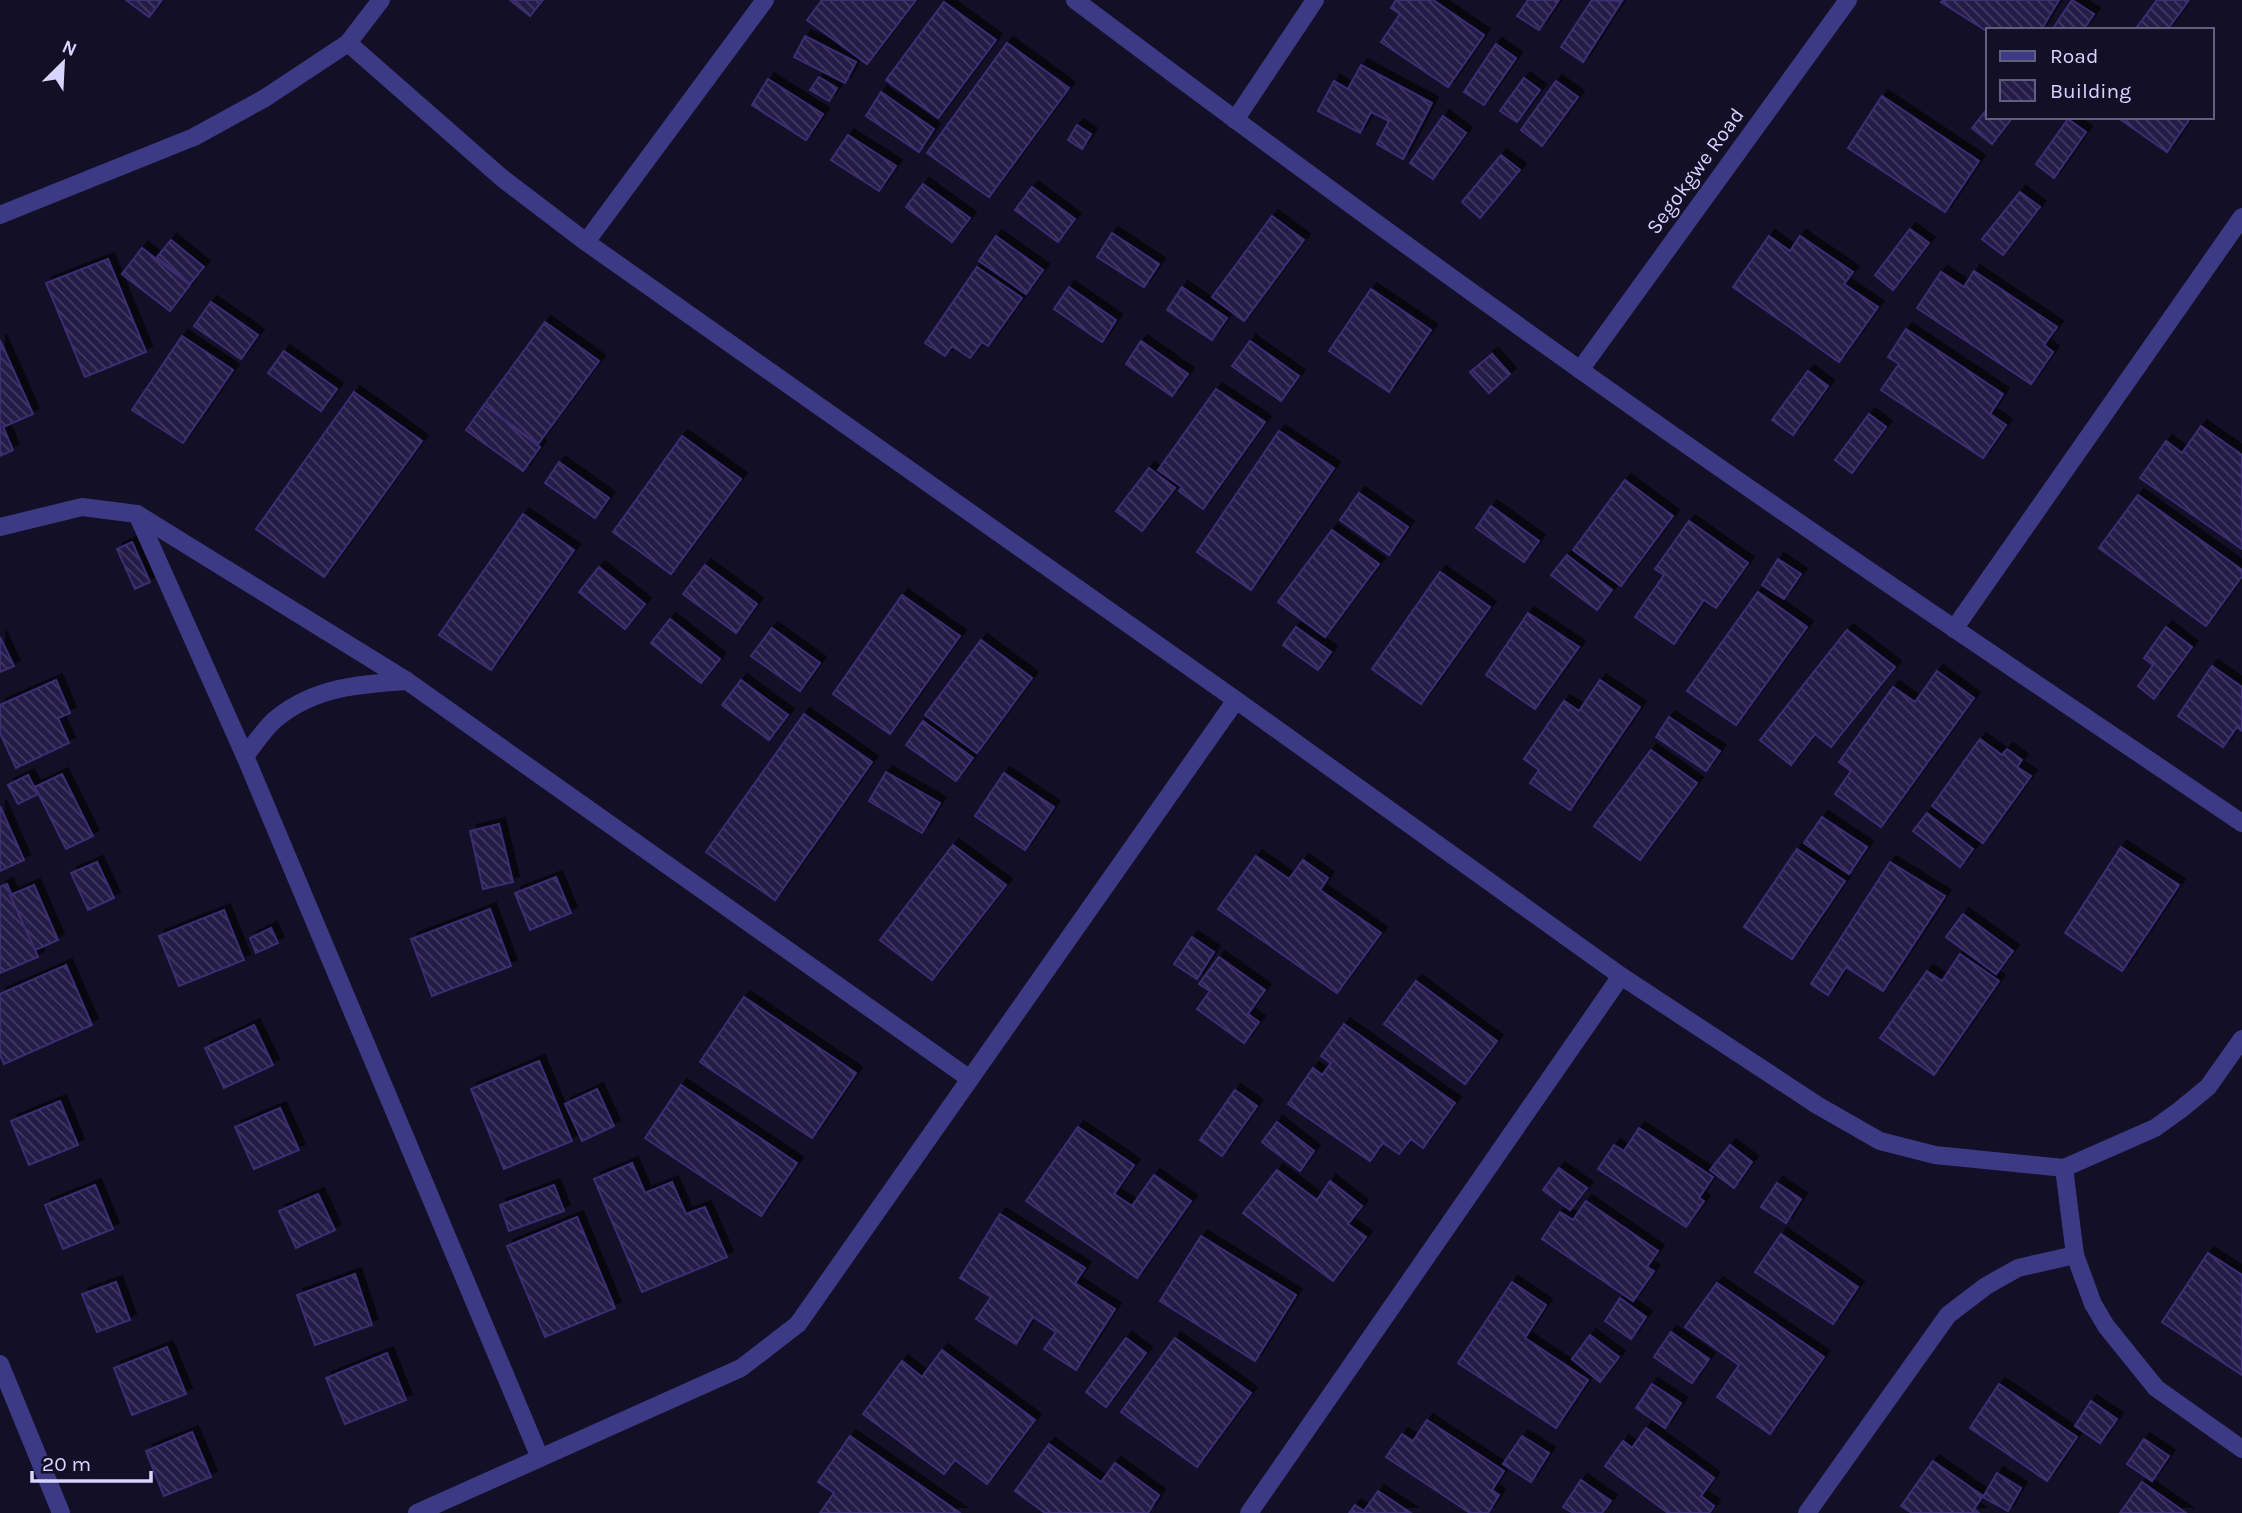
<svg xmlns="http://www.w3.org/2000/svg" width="2242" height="1513" viewBox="0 0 2242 1513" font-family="Karla,sans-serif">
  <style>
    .building { fill: url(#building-back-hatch); stroke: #3b2d73; stroke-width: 2; filter: url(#shadow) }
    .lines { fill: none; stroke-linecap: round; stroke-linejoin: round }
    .minor { stroke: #3d3a85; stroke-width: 18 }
    .tertiary { stroke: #3d3a85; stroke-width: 18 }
    .labels { text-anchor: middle; stroke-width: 5; stroke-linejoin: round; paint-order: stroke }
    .street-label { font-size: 21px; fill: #d9d4ff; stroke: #130f26 }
  </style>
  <defs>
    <pattern id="building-back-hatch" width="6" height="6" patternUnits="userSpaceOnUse" patternTransform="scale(1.75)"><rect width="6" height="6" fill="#241b47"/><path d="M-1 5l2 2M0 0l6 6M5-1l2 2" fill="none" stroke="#433b63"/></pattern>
    <filter id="shadow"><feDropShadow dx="6" dy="-6" stdDeviation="0" flood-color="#0009"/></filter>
  </defs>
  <rect width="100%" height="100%" fill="#130f26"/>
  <!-- building -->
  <g class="building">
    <polygon points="126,0 162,0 149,17"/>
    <polygon points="510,0 543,0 530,16"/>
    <polygon points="822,0 916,0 867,64 807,20"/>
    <polygon points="1396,0 1433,0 1484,35 1448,87 1381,42 1400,14 1391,8"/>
    <polygon points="1528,0 1559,0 1539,30 1517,16"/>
    <polygon points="1592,0 1622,1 1583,62 1561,47"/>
    <polygon points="1943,0 2059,0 2041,30 1988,30 1988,32 1941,2"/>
    <polygon points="2072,0 2094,14 2083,30 2052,30"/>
    <polygon points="2157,0 2189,0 2167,30 2141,30 2137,27"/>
    <polygon points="944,2 996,40 938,118 886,80"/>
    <polygon points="805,36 856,62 845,83 794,57"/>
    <polygon points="1007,43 1069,88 989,197 927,153"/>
    <polygon points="1496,44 1516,58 1484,105 1464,92"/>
    <polygon points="1361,65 1432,103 1403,159 1377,144 1389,121 1371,112 1360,133 1318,111 1334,81 1348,89"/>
    <polygon points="819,77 837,88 829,101 810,90"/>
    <polygon points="1524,78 1540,90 1517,122 1500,111"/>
    <polygon points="768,79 823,114 806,140 752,105"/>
    <polygon points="1556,81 1578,97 1542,146 1521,130"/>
    <polygon points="881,92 934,129 919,152 866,116"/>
    <polygon points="1882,96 1979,161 1945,212 1848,148"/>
    <polygon points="1988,108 1988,117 2013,117 1992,144 1972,128"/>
    <polygon points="1443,116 1466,133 1433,179 1410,163"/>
    <polygon points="2117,117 2191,117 2167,152"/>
    <polygon points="2068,119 2086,132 2054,178 2036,164"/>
    <polygon points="1077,125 1091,134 1082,149 1068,140"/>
    <polygon points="848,135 896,166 879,191 831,160"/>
    <polygon points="1501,155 1520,170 1480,218 1462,202"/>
    <polygon points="923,184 970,218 952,242 906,207"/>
    <polygon points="1032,187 1075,219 1058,242 1015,210"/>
    <polygon points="2020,192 2040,207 2003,255 1982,239"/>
    <polygon points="1272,216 1304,240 1244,321 1212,297"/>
    <polygon points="1910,229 1929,243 1893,290 1875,275"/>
    <polygon points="1112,233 1159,264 1144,287 1097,257"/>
    <polygon points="996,236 1043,270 1026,294 979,261"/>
    <polygon points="1769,236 1790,251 1800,236 1853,272 1844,284 1878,307 1839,362 1733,287"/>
    <polygon points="171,240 204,267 190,284 157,257"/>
    <polygon points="142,248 190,285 170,311 122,274"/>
    <polygon points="108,259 146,352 85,377 46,283"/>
    <polygon points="977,267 1022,298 988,346 982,342 970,358 952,346 945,356 925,343"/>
    <polygon points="1974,271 2057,327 2044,345 2053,352 2031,384 1917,308 1941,272 1964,287"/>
    <polygon points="1069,287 1116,320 1102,342 1054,309"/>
    <polygon points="1182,287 1227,318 1212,340 1167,310"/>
    <polygon points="1371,289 1431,330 1389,392 1329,351"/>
    <polygon points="211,302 258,335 241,359 194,326"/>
    <polygon points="545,322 599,361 538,444 484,405"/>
    <polygon points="1906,329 2003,394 1990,414 2006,425 1983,458 1881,390 1899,364 1888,357"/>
    <polygon points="182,336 233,370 183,443 132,410"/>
    <polygon points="0,340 33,414 3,427 13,450 0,456"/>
    <polygon points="1141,341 1188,374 1172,396 1126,364"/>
    <polygon points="1250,341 1299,376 1281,401 1232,366"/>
    <polygon points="284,351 337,389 321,411 268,373"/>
    <polygon points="1492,354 1510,374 1489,393 1470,372"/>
    <polygon points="1808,371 1828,386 1793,435 1772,420"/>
    <polygon points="1216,389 1265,422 1203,509 1179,491 1182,487 1158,470"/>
    <polygon points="354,392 422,441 324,577 256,529"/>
    <polygon points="484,405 540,447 523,471 466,430"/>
    <polygon points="1869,414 1886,427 1852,473 1835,460"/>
    <polygon points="2201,426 2242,455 2242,549 2140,478 2166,441 2182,453"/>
    <polygon points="1279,431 1334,468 1251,590 1197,552"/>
    <polygon points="682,436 741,479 671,574 613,532"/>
    <polygon points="559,462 609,498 595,518 545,483"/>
    <polygon points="1149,468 1175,488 1142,531 1116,511"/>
    <polygon points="1625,480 1673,516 1621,586 1573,550"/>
    <polygon points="1359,493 1408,527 1389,555 1340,520"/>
    <polygon points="2138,495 2242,570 2242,576 2206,626 2099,548"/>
    <polygon points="1491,506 1539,541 1524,562 1476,528"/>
    <polygon points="523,514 574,550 491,670 439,635"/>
    <polygon points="1689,521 1748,563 1716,608 1704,600 1674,644 1635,617 1664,575 1655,569"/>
    <polygon points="1332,530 1379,564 1325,637 1278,602"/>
    <polygon points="132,542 150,582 135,589 117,549"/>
    <polygon points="1567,555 1612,590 1597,610 1551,575"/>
    <polygon points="1778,559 1801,574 1784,599 1762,585"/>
    <polygon points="705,565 757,604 736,633 683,594"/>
    <polygon points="599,567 645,604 625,629 579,592"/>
    <polygon points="1440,572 1490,607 1421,704 1372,669"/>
    <polygon points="1758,592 1807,627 1736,725 1687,691"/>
    <polygon points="902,595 960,636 890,734 833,694"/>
    <polygon points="1528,613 1579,647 1535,709 1486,675"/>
    <polygon points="670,619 720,659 701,683 651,643"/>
    <polygon points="1296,627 1331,652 1318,670 1283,645"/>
    <polygon points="2166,627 2192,647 2154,699 2138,686 2153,665 2144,658"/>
    <polygon points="772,628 820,663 800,691 751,656"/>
    <polygon points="1847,630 1895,667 1831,747 1815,734 1791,765 1760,740"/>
    <polygon points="0,637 14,666 0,672"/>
    <polygon points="981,640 1032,678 977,753 925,715"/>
    <polygon points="2212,666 2242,687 2242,731 2237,727 2223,747 2178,716"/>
    <polygon points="1937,671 1974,698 1881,827 1835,794 1851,771 1839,762 1893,687 1915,702"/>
    <polygon points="56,680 70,713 58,718 69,743 16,768 0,733 0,705"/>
    <polygon points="741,680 788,715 769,740 722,705"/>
    <polygon points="1600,680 1640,707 1570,810 1530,783 1539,770 1524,759 1564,701 1579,711"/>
    <polygon points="804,714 872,762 775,900 706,852"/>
    <polygon points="1669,717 1720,751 1706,771 1656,737"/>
    <polygon points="923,721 973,758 956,781 906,745"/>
    <polygon points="1980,739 2002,755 2007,749 2022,760 2017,767 2031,776 1983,843 1932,806"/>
    <polygon points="1651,750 1697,783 1640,860 1594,826"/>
    <polygon points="886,772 940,803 922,833 869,801"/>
    <polygon points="1004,773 1054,807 1025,850 975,816"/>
    <polygon points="62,774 93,836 66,849 35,787"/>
    <polygon points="28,775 38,794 18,804 8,785"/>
    <polygon points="0,806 24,860 0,871"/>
    <polygon points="1927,813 1973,849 1960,867 1913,831"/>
    <polygon points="1822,817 1867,847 1849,874 1804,843"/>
    <polygon points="499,824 513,882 483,889 470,831"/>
    <polygon points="953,845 1006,885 932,980 880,940"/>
    <polygon points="2121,847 2179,885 2122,971 2065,933"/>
    <polygon points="1797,849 1845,881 1792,959 1744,927"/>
    <polygon points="1256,856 1289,879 1303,860 1328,878 1320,890 1381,933 1337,993 1218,909"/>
    <polygon points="97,862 114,898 88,910 71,873"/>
    <polygon points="1890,862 1945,896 1883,991 1846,967 1828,995 1811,984"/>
    <polygon points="556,877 571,913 530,930 515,893"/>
    <polygon points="7,884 38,957 0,973 0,887"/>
    <polygon points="34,885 58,940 35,950 10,895"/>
    <polygon points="490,909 511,966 432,996 411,939"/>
    <polygon points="224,910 244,960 179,986 159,936"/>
    <polygon points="1963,914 2013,951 1996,974 1946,937"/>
    <polygon points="271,928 278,943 256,953 250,938"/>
    <polygon points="1192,937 1214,952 1197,979 1174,964"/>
    <polygon points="1960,954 1999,981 1934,1075 1880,1038 1927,971 1942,981"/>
    <polygon points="1219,957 1265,990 1248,1014 1259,1022 1244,1043 1197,1009 1210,991 1199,984"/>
    <polygon points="66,965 92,1025 4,1064 0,1055 0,994"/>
    <polygon points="1416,981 1497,1041 1465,1084 1384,1024"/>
    <polygon points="744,997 856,1073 812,1138 700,1062"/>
    <polygon points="1344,1024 1455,1103 1423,1148 1411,1139 1399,1154 1383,1143 1370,1161 1288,1104 1313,1068 1322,1075 1331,1063 1321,1056"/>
    <polygon points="254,1025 273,1065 224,1088 205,1048"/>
    <polygon points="539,1061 572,1141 504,1169 471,1089"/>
    <polygon points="681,1085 797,1163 761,1216 645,1138"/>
    <polygon points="597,1089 614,1126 582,1141 565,1104"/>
    <polygon points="1235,1090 1257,1106 1222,1156 1200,1140"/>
    <polygon points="60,1101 78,1145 29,1165 11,1121"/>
    <polygon points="280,1108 299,1150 254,1169 235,1127"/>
    <polygon points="1277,1122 1314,1151 1300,1171 1262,1142"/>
    <polygon points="1078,1127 1134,1165 1114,1194 1132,1206 1154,1175 1191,1201 1137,1278 1026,1201"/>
    <polygon points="1639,1128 1713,1177 1699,1198 1704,1201 1686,1227 1598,1169 1614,1145 1624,1151"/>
    <polygon points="1730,1145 1752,1162 1734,1188 1710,1170"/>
    <polygon points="632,1163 645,1193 672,1182 686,1214 705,1207 727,1257 642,1292 594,1179"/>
    <polygon points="1559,1168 1587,1188 1570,1210 1543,1190"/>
    <polygon points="1277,1170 1317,1200 1330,1181 1362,1206 1348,1224 1366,1237 1333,1281 1243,1213"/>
    <polygon points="1777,1183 1801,1199 1786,1223 1761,1207"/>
    <polygon points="95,1185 113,1229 63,1249 45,1205"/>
    <polygon points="554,1185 564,1211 509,1231 500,1205"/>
    <polygon points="318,1194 335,1230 296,1248 279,1211"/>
    <polygon points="1586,1201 1658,1251 1647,1267 1654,1271 1633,1301 1542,1239 1560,1212 1573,1220"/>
    <polygon points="1000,1214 1085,1268 1075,1283 1115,1309 1076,1370 1044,1349 1056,1332 1033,1317 1016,1344 976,1319 991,1297 960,1278"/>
    <polygon points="577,1217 615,1308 545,1337 507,1246"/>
    <polygon points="1781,1234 1858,1287 1833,1324 1755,1272"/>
    <polygon points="1201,1236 1296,1295 1255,1361 1160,1301"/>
    <polygon points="2208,1253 2242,1275 2242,1375 2162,1322"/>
    <polygon points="355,1274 372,1325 315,1345 297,1295"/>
    <polygon points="116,1282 130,1320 97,1332 82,1294"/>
    <polygon points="1512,1282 1546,1305 1525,1338 1588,1380 1556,1428 1458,1363"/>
    <polygon points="1717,1283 1824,1357 1770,1434 1717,1397 1739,1365 1685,1327"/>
    <polygon points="1620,1298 1646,1317 1631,1339 1605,1321"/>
    <polygon points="1671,1332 1709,1359 1692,1383 1654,1357"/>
    <polygon points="1590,1335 1619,1357 1600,1382 1572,1359"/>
    <polygon points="1126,1338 1146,1353 1106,1407 1086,1392"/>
    <polygon points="1175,1338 1251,1393 1197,1467 1121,1412"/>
    <polygon points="167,1347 186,1394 132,1415 114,1368"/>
    <polygon points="942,1350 1035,1420 987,1484 955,1460 944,1474 863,1414 902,1361 922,1377"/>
    <polygon points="387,1353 406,1400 345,1424 326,1378"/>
    <polygon points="1652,1384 1681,1403 1665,1428 1636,1408"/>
    <polygon points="1999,1384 2077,1437 2047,1481 1970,1428"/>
    <polygon points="2091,1401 2117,1419 2100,1443 2075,1426"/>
    <polygon points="1427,1420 1504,1471 1492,1490 1499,1495 1488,1513 1470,1513 1386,1457 1402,1434 1413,1441"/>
    <polygon points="1646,1428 1714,1478 1701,1496 1714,1506 1709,1513 1668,1513 1605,1466 1623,1441 1632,1448"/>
    <polygon points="192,1432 211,1477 164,1496 146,1451"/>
    <polygon points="850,1436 960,1513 820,1513 834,1493 818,1482"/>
    <polygon points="1522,1436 1549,1453 1531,1482 1503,1464"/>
    <polygon points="2144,1439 2169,1456 2152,1481 2127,1464"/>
    <polygon points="1049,1444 1101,1482 1115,1463 1159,1495 1148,1513 1045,1513 1015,1491"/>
    <polygon points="1933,1461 1983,1496 1974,1509 1979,1513 1912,1513 1901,1506"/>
    <polygon points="1997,1473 2021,1488 2008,1511 1983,1497"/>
    <polygon points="1581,1480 1611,1501 1602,1513 1573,1513 1563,1507"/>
    <polygon points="2142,1482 2186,1513 2120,1513"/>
    <polygon points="1378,1491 1411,1513 1349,1513 1355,1505 1364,1511"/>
  </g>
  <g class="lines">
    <!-- minor -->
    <g class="minor">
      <path d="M1075 0C1241 125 1409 248 1579 369 1797 524 2020 673 2242 823"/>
      <polyline points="348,43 502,178 586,242 1236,700 1621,976 1817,1105 1880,1141 1935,1155 2064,1168 2155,1128 2180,1110 2208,1087 2242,1039"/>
      <polyline points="1235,120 1315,0"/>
      <polyline points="586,242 765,0"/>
      <polyline points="1580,370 1848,0"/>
      <polyline points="137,514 245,756 540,1458"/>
      <polyline points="0,527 82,507 137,514 407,681 970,1079"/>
      <polyline points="1954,629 2242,217"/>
      <path d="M245 756C255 744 265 727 277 718 315 687 360 684 407 681"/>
      <polyline points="2064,1168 2075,1255 2093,1304 2106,1326 2156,1388 2242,1449"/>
      <polyline points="0,1364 61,1513"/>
      <polyline points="417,1513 741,1368 798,1324 1236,700"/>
      <polyline points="1249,1513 1621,976"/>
      <polyline points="1807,1513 1948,1315 1986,1286 2018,1268 2075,1255"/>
    </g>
    <!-- tertiary -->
    <polyline class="tertiary" points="0,215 194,137 265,98 348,43 381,0"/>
  </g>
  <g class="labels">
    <!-- street labels -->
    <g class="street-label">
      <text transform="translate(1695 171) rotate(-54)" y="7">Segokgwe Road</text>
    </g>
  </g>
  <!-- legend -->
  <rect x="1986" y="28" width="228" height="91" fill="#130f26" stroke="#625e7d" stroke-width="2"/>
  <rect x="2000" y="51" width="35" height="10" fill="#3d3a85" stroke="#625e7d" stroke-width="2"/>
  <text x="2050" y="63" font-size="21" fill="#d9d4ff">Road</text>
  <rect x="2000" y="80" width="35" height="21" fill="url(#building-back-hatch)" stroke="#625e7d" stroke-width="2"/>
  <text x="2050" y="98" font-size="21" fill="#d9d4ff">Building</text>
  <!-- north arrow -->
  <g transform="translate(63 63) rotate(24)" stroke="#130f26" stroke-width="5" paint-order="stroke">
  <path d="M0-5L12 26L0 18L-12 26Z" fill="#d9d4ff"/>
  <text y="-10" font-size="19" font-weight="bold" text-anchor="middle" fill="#d9d4ff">N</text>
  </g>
  <!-- scale -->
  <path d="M32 1471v10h119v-10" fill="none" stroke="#d9d4ff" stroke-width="3.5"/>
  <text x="42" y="1471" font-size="21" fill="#d9d4ff" stroke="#130f26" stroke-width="5" paint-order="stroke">20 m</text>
</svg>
